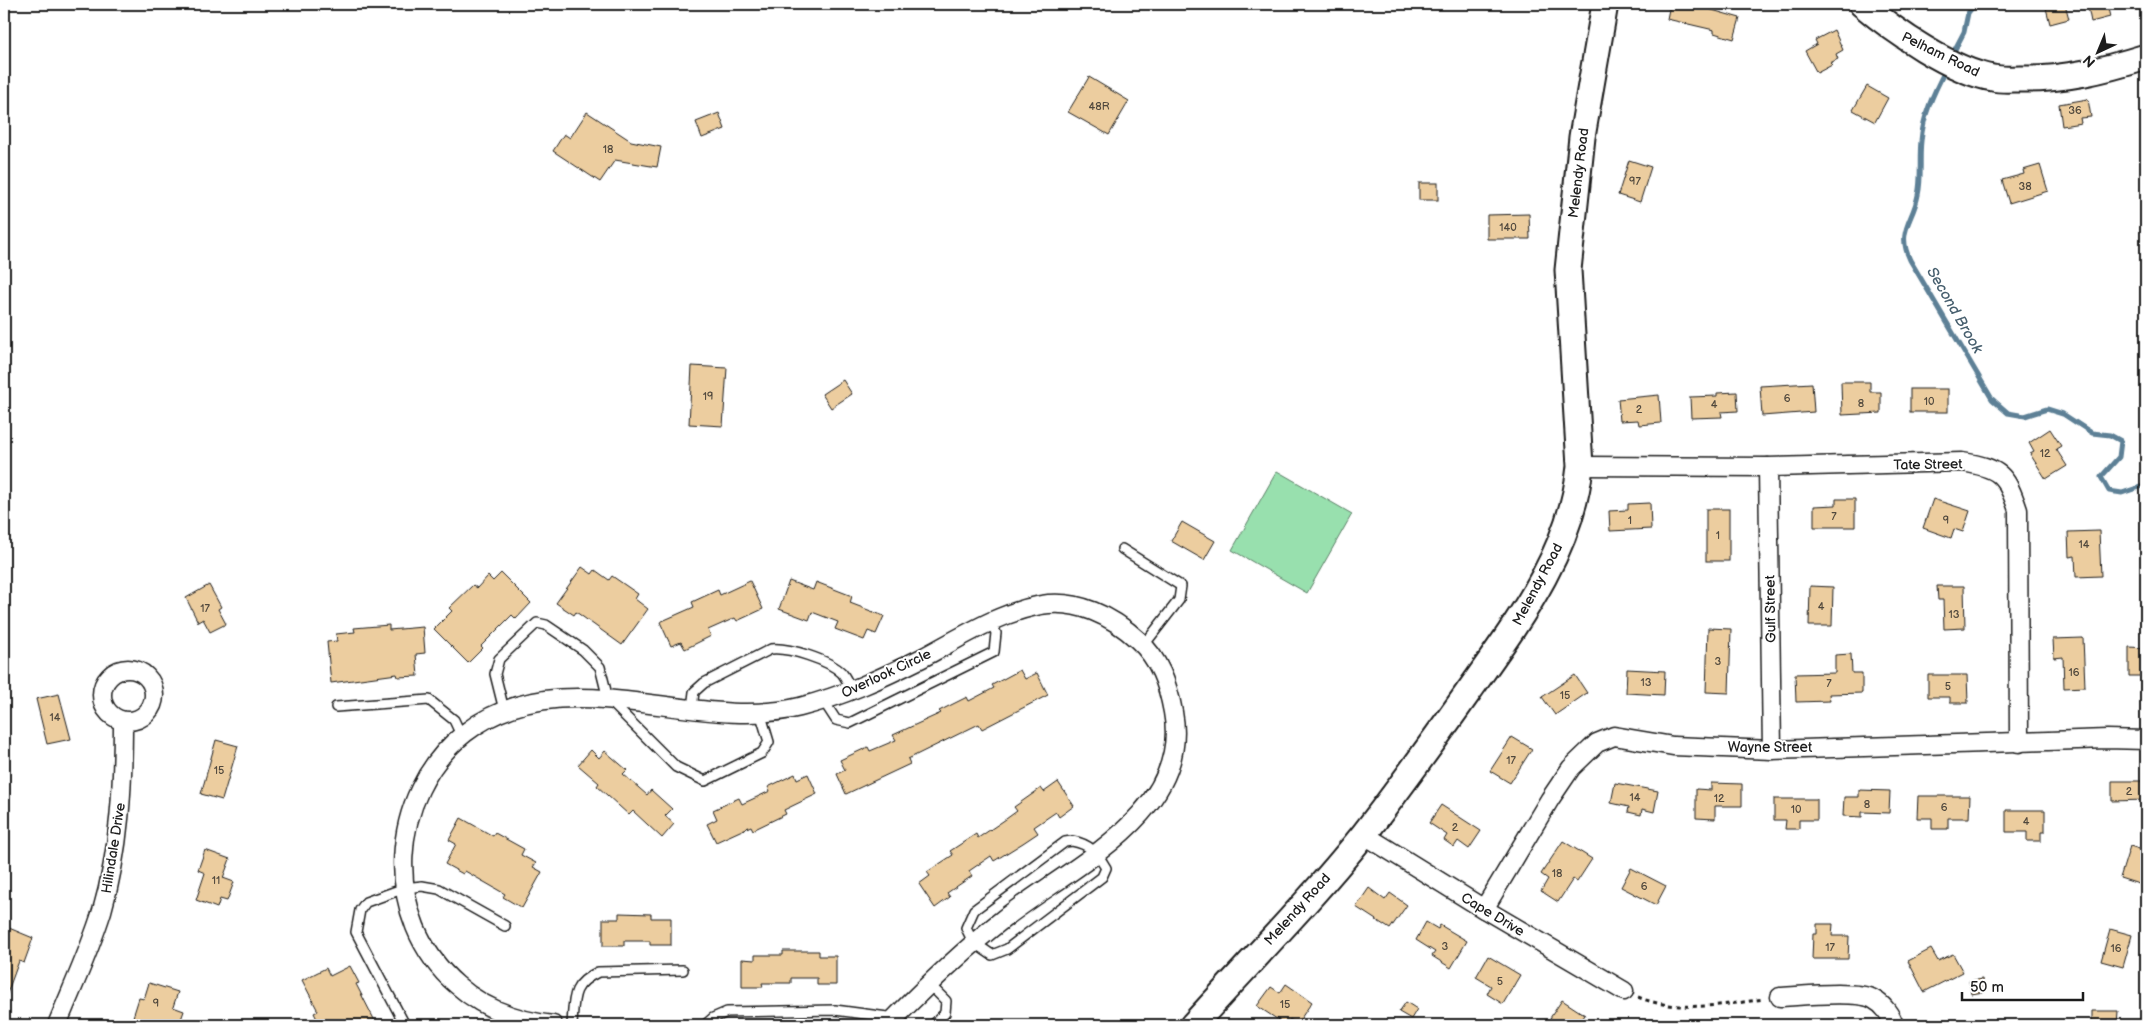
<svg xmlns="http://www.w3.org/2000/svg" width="2150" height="1029" viewBox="0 0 2150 1029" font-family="'Balsamiq Sans',sans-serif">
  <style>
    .green { fill: #98e0ae; stroke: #5a7e65 }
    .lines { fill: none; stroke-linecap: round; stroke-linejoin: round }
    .stream { stroke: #5d8096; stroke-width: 5 }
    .building { fill: #eccd9f; stroke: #1c1c1c }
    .lane-casing { stroke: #1c1c1c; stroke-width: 12 }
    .street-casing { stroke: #1c1c1c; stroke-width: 21 }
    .secondary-casing { stroke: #1c1c1c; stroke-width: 29 }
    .path { stroke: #1c1c1c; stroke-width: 3; stroke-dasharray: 4 4; stroke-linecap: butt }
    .lane { stroke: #fff; stroke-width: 9 }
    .street { stroke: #fff; stroke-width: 18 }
    .secondary { stroke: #fff; stroke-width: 25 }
    .labels { text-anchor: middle; stroke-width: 4; stroke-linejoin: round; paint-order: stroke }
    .number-label { font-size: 11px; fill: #50483d }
    .street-label { font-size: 14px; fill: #1c1c1c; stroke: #fff }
    .water-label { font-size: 15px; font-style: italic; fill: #475f6e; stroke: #fff }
  </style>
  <rect width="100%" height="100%" fill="#fff"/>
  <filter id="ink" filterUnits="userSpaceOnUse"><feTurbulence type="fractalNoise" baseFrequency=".02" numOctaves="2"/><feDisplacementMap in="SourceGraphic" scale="10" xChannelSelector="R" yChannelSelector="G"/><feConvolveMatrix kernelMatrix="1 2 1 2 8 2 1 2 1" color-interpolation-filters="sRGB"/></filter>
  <g filter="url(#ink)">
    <!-- green -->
    <polygon class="green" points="1277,471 1352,514 1307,593 1232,550"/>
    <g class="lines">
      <!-- stream -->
      <g class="stream">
        <polyline points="1951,57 1964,32 1968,13 1975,4"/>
        <path d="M1946 69C1934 92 1923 115 1921 141 1919 159 1922 178 1918 195 1913 222 1896 231 1910 260L1992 399 2008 413 2025 416 2047 409 2063 414 2092 433 2110 435 2121 441 2119 457 2101 477 2109 491 2122 493 2146 485"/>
      </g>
    </g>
    <!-- building -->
    <g class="building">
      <polygon points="1670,4 1691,4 1740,18 1734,39 1714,33 1714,30 1667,19"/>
      <polygon points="2045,4 2065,4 2069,19 2050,24"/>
      <polygon points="2107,4 2110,17 2091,22 2088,7"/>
      <polygon points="1834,30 1843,50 1836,54 1838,59 1830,63 1832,65 1817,73 1805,51 1817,44 1815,40"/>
      <polygon points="1089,77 1129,101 1109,135 1068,112"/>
      <polygon points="1867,86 1888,98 1875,122 1853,110"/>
      <polygon points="2088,99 2091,117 2080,118 2081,123 2062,126 2059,104"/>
      <polygon points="587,112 631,141 661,147 657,167 615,160 600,182 553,151 564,134 570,138"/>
      <polygon points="719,113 725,129 702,138 696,122"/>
      <polygon points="1629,160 1651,167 1640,202 1618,195"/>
      <polygon points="2040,165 2048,191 2009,203 2002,180 2024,174 2023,170"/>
      <rect x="1419" y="183" width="19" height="17"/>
      <polygon points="1529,214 1530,239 1487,239 1487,215"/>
      <polygon points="692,366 727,368 723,426 689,424"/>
      <polygon points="843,380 852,394 831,408 822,394"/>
      <polygon points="1841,382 1870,382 1870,392 1881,392 1881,413 1842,415"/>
      <polygon points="1812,383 1814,412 1762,416 1760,386"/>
      <rect x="1910" y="389" width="38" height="23"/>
      <polygon points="1737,392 1738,411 1721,412 1722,417 1691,418 1690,397 1717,396 1717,393"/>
      <polygon points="1659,395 1661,423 1639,425 1638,420 1620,421 1618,399"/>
      <polygon points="2050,429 2061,446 2056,449 2067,466 2046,479 2030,454 2034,452 2029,443"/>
      <polygon points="1836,499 1855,499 1855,527 1814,527 1814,506 1836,505"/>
      <polygon points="1933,499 1970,511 1963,532 1954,529 1951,538 1923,528"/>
      <polygon points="1650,503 1651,529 1610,531 1609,511 1628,510 1628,504"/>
      <rect x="1706" y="509" width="23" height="52"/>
      <polygon points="1182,522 1215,541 1204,560 1171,541"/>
      <polygon points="2099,531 2101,576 2076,577 2075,556 2069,557 2068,532"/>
      <polygon points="582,567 592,574 595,570 609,580 612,576 638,594 635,599 648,609 622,645 576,612 574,615 556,603"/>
      <polygon points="501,573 531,603 516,619 512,615 481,646 483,648 468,663 434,629 452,611 449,608 473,585 477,588 488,576 493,581"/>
      <polygon points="750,581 763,609 737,621 735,618 708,630 711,636 685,649 681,642 671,646 660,622 694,607 692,602 718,590 720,595"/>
      <polygon points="789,581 813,590 816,582 852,596 850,603 884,616 876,634 868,631 864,640 835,629 838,622 812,612 809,620 779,609"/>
      <polygon points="209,585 221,607 218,609 226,624 210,632 203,619 198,622 186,598"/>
      <polygon points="1810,586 1833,587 1832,626 1809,626"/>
      <polygon points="1937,586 1964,586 1965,628 1944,629 1943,600 1938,600"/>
      <polygon points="389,625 389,630 423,627 425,653 416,654 418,676 398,677 397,674 331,683 327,642 337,641 336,634 355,632 354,628"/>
      <polygon points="1708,628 1731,629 1729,693 1706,692"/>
      <polygon points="2083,638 2085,687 2064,688 2063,657 2054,658 2053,639"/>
      <polygon points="2129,647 2146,648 2146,676 2129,676"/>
      <polygon points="1851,654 1852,673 1862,673 1862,693 1829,694 1830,701 1796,702 1795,674 1835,673 1835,655"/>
      <polygon points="1627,669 1665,671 1664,695 1626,693"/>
      <polygon points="1020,670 1025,679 1037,673 1048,695 982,729 979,724 908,759 910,764 846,794 837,774 845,770 840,760 868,747 870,751 896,740 893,735 941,713 939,711 967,697 969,701 994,688 992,685"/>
      <polygon points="1575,675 1587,693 1555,715 1542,697"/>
      <polygon points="1928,675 1967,675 1968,703 1950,703 1950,697 1928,697"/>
      <polygon points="59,694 71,739 47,744 36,699"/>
      <polygon points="1512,737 1532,749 1510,783 1490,771"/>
      <polygon points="216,740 238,746 222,800 201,794"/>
      <polygon points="591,750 599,758 605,751 627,770 623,774 647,795 651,790 672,809 665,816 674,824 662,838 633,811 629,815 597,786 599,783 578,765"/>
      <polygon points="795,774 797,779 808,774 817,794 784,810 786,814 753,830 751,826 716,842 707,824 717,819 713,810 739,798 742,804 770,791 768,787"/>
      <polygon points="2112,781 2146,781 2146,800 2112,801"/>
      <polygon points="1058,782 1074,806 1059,817 1056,812 1034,827 1038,833 1023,843 994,861 991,856 969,871 972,876 947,893 950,897 935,908 919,884 930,876 927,872 953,855 950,851 976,834 978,838 1006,819 1017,811 1014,807 1041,788 1044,792"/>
      <polygon points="1615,783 1658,791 1654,812 1642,809 1641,815 1628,812 1629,807 1611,803"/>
      <polygon points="1711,783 1742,784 1742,806 1715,806 1715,819 1696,818 1696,789 1711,790"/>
      <polygon points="1859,790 1890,791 1889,813 1862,812 1862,817 1843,816 1844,797 1859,797"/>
      <polygon points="1918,796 1970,796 1969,818 1948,818 1948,829 1932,829 1932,818 1917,818"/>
      <polygon points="1774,799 1817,799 1817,820 1799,820 1799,829 1785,829 1786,820 1774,820"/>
      <polygon points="1441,805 1481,831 1469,849 1458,841 1454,847 1444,840 1447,835 1429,823"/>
      <polygon points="2006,810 2045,810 2045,832 2041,832 2041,841 2027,841 2027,832 2006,832"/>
      <polygon points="461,818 493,836 495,833 524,849 521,855 536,863 533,867 542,872 522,908 503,897 505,894 465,871 463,874 445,864 456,844 449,840"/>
      <polygon points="1563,841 1592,859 1577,882 1573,879 1558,902 1541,891 1548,879 1541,874"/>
      <polygon points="2130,846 2146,851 2146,872 2142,885 2120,878"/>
      <polygon points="205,850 230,859 223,878 234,882 227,901 220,899 217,908 196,900 205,873 198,870"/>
      <polygon points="1631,868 1666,886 1656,905 1621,887"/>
      <polygon points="1369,888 1385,900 1390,893 1407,905 1390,929 1356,907"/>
      <polygon points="619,913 651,914 651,918 671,918 671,945 650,945 650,941 624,941 624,946 603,946 603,919 619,919"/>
      <polygon points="1426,922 1438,929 1440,925 1467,941 1451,968 1432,956 1435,952 1416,940"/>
      <polygon points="1817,924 1833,924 1832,936 1849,936 1848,959 1812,959 1813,934 1817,934"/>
      <polygon points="9,928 33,938 24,963 19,961 5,999 4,942"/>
      <polygon points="2110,929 2132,935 2123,967 2101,961"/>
      <polygon points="1931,949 1938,961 1953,954 1963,972 1924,992 1908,961"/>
      <polygon points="783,951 819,951 819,956 836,956 836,985 817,985 817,978 791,978 791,983 762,983 763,987 742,987 742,959 755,960 755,955 783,955"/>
      <polygon points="1488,956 1520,975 1503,1004 1487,994 1491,986 1476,977"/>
      <polygon points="350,966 359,983 356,984 377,1025 320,1025 314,1013 318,1011 302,980 326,968 330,976"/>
      <polygon points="1982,979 1984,992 1971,994 1969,981"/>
      <polygon points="149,983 178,992 173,1007 184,1011 179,1025 160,1025 133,1017 139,998 144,999"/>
      <polygon points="1286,984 1312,1002 1297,1024 1290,1019 1286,1025 1257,1006 1271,987 1280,993"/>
      <polygon points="1562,1000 1585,1015 1578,1025 1561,1025 1550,1018"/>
      <polygon points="1406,1002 1417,1009 1411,1019 1399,1012"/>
      <polygon points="2092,1011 2118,1011 2117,1025 2092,1025"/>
    </g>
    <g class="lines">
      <defs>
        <g id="lane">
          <polyline points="1122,549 1181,586 1179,600 1144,645"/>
          <polyline points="823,700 836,720 850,723 994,652 996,633 991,622"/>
          <polyline points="336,707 429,700 454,720 461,735"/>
          <path d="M692 708 694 692 704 683 771 649C788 647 829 660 842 673 846 678 849 685 852 691"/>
          <polyline points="504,710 495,674 499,659 537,623 546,625 583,650 600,667 608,699 676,767 705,781 762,753 769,742 760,712"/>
          <path d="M1072 841C1090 844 1097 853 1106 868L1102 877 1007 949 992 955 973 942 966 928 974 910 1065 842Z"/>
          <polyline points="929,984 946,1001 945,1013 933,1025"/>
          <polyline points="405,1025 356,932 360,910 366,902 405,888 422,886 439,889 505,926"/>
          <path d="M572 1025C574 998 571 985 598 972L683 970"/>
          <polyline points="705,1025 713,1018 727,1012 835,1010 895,1018"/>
        </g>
        <g id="street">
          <path d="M1580 466 1768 467 1962 462C2000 468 2006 474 2018 510L2019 743"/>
          <polyline points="1768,467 1772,750"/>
          <circle cx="128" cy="695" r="26"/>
          <polyline points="1363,834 1484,909 1624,991"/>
          <polyline points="1484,909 1550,799 1571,768 1597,743 1614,736 1673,746 1772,750 2107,739 2146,740"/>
          <path d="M1780 997C1800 996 1857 990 1873 999 1883 1004 1891 1015 1894 1025"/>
          <path d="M57 1025C72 988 90 950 102 911 120 849 123 785 123 721"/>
          <path d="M553 1025C518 1021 484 1009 457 985 381 920 387 794 465 733 563 656 692 734 800 707 843 696 882 678 922 658 960 638 998 613 1041 605 1077 599 1112 616 1138 640 1159 659 1168 684 1173 712 1192 814 1069 867 1002 920 961 952 924 988 888 1025"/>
        </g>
        <g id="secondary">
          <path d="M1862 4C1894 31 1951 71 1993 78 2001 80 2011 79 2020 79 2064 80 2104 70 2146 57"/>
          <path d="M1193 1025C1250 962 1311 900 1364 834 1401 787 1435 739 1469 691 1517 623 1572 551 1580 466L1568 270 1582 137 1605 4"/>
        </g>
      </defs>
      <!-- lane casing -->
      <use href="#lane" class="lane-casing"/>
      <!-- street casing -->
      <use href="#street" class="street-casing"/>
      <!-- secondary casing -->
      <use href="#secondary" class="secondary-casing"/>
      <!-- path -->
      <path class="path" d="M1638 997C1676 1013 1724 1005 1764 999"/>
      <!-- lane -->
      <use href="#lane" class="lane"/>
      <!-- street -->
      <use href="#street" class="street"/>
      <!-- secondary -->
      <use href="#secondary" class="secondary"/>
    </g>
  </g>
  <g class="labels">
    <!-- number labels -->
    <g class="number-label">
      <text x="1099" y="110">48R</text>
      <text x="2075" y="114">36</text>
      <text x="608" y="153">18</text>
      <text x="1635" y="185">97</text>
      <text x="2025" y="190">38</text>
      <text x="1508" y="231">140</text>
      <text x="708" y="400">19</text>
      <text x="1787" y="402">6</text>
      <text x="1929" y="405">10</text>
      <text x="1861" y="407">8</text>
      <text x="1714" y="408">4</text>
      <text x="1639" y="413">2</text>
      <text x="2045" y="457">12</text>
      <text x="1834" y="520">7</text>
      <text x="1630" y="524">1</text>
      <text x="1946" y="524">9</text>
      <text x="1718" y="539">1</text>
      <text x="2084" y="548">14</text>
      <text x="1821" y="610">4</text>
      <text x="205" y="612">17</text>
      <text x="1954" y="618">13</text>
      <text x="1718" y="665">3</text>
      <text x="2074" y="676">16</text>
      <text x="1646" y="686">13</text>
      <text x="1829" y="687">7</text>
      <text x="1948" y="690">5</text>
      <text x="1565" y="699">15</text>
      <text x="55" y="721">14</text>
      <text x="1511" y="764">17</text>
      <text x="219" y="774">15</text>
      <text x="2129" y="795">2</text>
      <text x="1635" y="801">14</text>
      <text x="1719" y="802">12</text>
      <text x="1867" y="808">8</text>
      <text x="1944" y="811">6</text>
      <text x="1796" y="813">10</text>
      <text x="2026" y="825">4</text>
      <text x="1455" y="831">2</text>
      <text x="1557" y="877">18</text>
      <text x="216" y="884">11</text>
      <text x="1644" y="890">6</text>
      <text x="1445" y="950">3</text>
      <text x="1830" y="951">17</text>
      <text x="2116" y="952">16</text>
      <text x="1500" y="985">5</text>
      <text x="156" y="1007">9</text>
      <text x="1285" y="1008">15</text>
    </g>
    <!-- street labels -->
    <g class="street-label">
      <text transform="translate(1941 54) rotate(26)" y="5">Pelham Road</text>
      <text transform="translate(1578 173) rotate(-83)" y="5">Melendy Road</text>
      <text transform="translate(1928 464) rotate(-1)" y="5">Tate Street</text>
      <text transform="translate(1537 584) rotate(-62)" y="5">Melendy Road</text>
      <text transform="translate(1770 609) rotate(-91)" y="5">Gulf Street</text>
      <text transform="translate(886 673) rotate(-25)" y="5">Overlook Circle</text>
      <text x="1770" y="752">Wayne Street</text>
      <text transform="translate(113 848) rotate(-81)" y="5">Hilindale Drive</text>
      <text transform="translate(1297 909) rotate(-48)" y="5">Melendy Road</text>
      <text transform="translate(1493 914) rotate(31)" y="5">Cape Drive</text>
    </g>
    <!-- water labels -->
    <g class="water-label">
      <text transform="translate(1955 310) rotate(60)" y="5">Second Brook</text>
    </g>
  </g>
  <!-- margin -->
  <rect width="2150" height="1029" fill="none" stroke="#fff" stroke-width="20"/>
  <rect x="10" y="10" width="2130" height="1009" fill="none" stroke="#1c1c1c" stroke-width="2" filter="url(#ink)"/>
  <!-- north arrow -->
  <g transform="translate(2098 52) rotate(224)" stroke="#ffffff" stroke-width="4" paint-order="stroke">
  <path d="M0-4L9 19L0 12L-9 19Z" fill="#1c1c1c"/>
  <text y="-8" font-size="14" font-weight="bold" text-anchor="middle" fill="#1c1c1c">N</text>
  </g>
  <!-- scale -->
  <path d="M1962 992v8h121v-8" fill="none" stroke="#1c1c1c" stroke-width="2.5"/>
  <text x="1970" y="992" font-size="15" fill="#1c1c1c" stroke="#ffffff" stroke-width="4" paint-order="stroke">50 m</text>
</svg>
